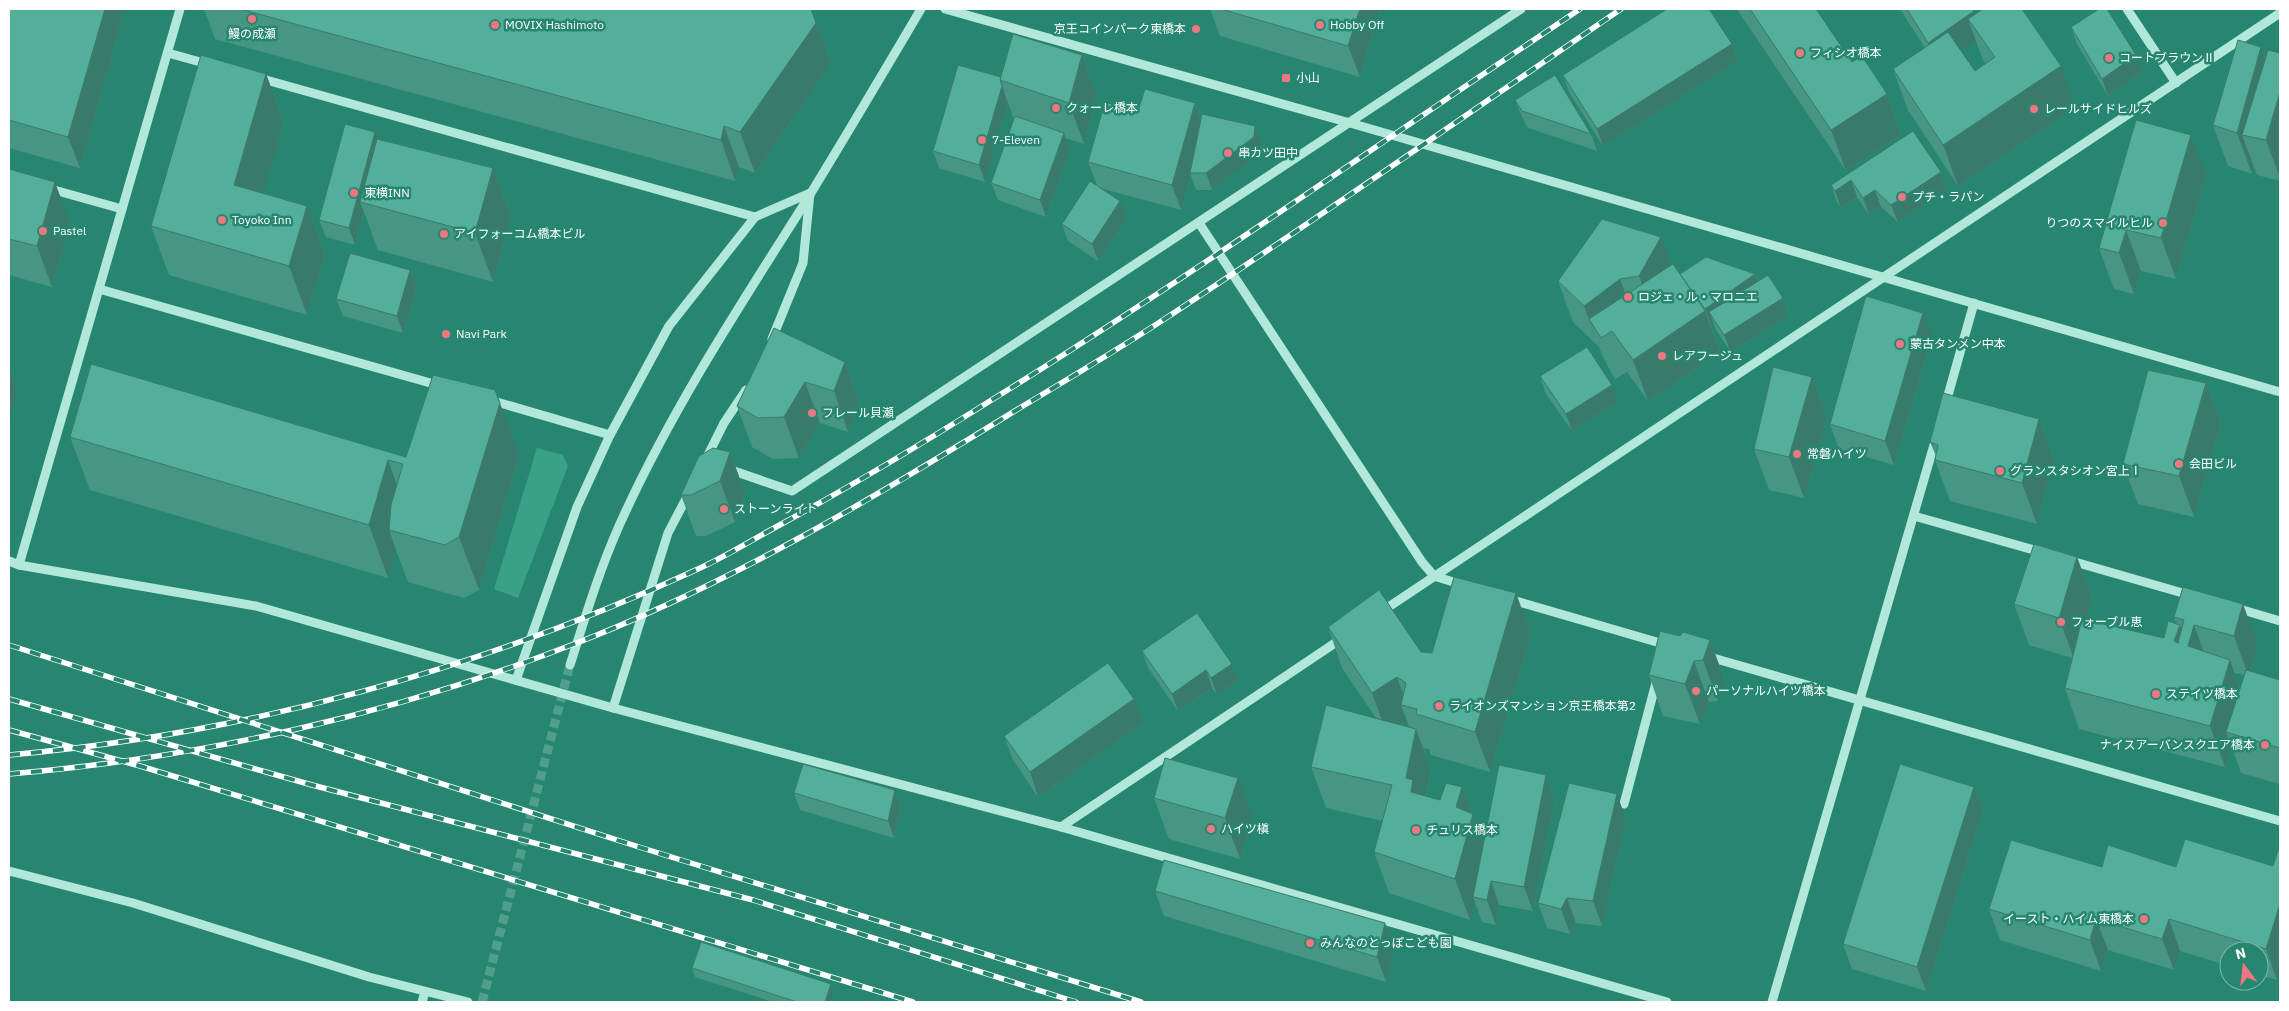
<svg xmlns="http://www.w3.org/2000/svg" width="2289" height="1011" viewBox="0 0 2289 1011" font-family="'IBM Plex Sans','Noto Sans JP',sans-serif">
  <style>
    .green { fill: #38a186 }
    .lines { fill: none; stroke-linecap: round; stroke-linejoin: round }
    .minor-tunnel { stroke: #529e8d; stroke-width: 9; stroke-dasharray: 9 4.5; stroke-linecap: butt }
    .minor { stroke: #b2e8da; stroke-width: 9 }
    .rail-casing { stroke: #fff; stroke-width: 5.5 }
    .rail { stroke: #278670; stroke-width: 4; stroke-dasharray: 11; stroke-linecap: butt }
    .wall { fill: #479684; fill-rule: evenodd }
    .shaded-wall { fill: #3a7a6b }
    .building { fill: #53af99; stroke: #3a7a6b }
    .poi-dot { fill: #f07781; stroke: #278670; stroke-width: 2 }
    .labels { text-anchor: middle; stroke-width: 5; stroke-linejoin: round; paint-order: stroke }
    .poi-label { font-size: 12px; fill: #fff; stroke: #278670; text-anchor: start }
  </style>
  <rect width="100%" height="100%" fill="#278670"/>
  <!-- green -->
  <polygon class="green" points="537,448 563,455 568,466 518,598 494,589"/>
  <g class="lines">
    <!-- minor-tunnel -->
    <polyline class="minor-tunnel" points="482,1002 570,665"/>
    <!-- minor -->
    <g class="minor">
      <polyline points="945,9 1350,123 2280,392"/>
      <polyline points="2127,9 2176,83"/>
      <polyline points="168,53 211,65"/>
      <polyline points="259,78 755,217"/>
      <polyline points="47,188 122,209"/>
      <polyline points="1199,223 1422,562 1434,576 1463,585"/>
      <polyline points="99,289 441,386"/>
      <polyline points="490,400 610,435"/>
      <polyline points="1945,406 1974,303"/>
      <polyline points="706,459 724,423 746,390"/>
      <polyline points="728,469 792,491 1521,9"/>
      <polyline points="1914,516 2041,552"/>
      <polyline points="2068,560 2193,596"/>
      <polyline points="9,561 19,565 256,606 613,708 1061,827 1667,1002"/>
      <polyline points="19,565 180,9"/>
      <polyline points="1509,599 1667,645"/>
      <polyline points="2236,608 2280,621"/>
      <polyline points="1381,612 2280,13"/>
      <polyline points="1706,656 2280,821"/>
      <path d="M570 665C585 618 599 571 619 526 669 414 737 310 803 206 843 141 882 75 921 9"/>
      <polyline points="516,680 577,507 610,435 669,326 755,217 810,193 803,263 772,339"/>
      <polyline points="613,708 668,533 689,493"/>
      <polyline points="1624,804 1657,679"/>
      <polyline points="1061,827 1344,637"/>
      <polyline points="9,871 133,903 369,977 468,1002"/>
      <polyline points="422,1002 425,992"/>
      <polyline points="1772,1002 1936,438"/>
    </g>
    <defs>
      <g id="rail">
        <polyline points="9,645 639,847 1141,1002"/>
        <polyline points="9,699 312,785 753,900 1076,1002"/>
        <polyline points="9,730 140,766 913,1002"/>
        <path d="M9 755C246 734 482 669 698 569 725 557 750 541 776 527 846 489 915 448 982 406 1186 280 1381 142 1580 9"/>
        <path d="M9 774C201 758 394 714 574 644 732 583 879 495 1023 406 1070 378 1117 350 1163 320 1317 219 1469 113 1621 9"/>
      </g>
    </defs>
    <!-- rail casing -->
    <use href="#rail" class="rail-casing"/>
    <!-- rail -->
    <use href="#rail" class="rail"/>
  </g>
  <!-- wall -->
  <g class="wall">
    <polygon points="9,9 125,9 80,168 9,148"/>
    <polygon points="204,9 811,9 826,49 831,64 755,173 739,167 735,181 215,39"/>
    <polygon points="1210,9 1380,9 1360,77 1220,36"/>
    <polygon points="1737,9 1816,9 1852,62 1887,94 1901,135 1846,171"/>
    <path d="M1900 9H1972L1975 14 2076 107 1958 186 1908 110 1893 69 1925 48ZM1976 41 1983 60 1986 64 1975 71 1961 51Z"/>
    <polygon points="2071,27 2142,72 2108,96 2077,44"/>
    <polygon points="1732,44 1738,61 1603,146 1569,92 1563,75"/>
    <polygon points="2261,47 2266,59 2280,53 2280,181 2257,175 2254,167 2252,174 2228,166 2213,125"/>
    <polygon points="1082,55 1097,95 1084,144 1065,138 1070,150 1046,217 998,200 991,183 1014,119 1008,103 985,182 939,168 933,151 1001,77"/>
    <polygon points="266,74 284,122 263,193 307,206 325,254 307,315 169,275 151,226"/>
    <polygon points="1515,100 1591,134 1597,151 1528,128 1522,117"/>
    <polygon points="1195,103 1201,119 1255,126 1261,143 1260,154 1212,190 1196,190 1191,176 1181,210 1100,188 1127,218 1098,261 1068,241 1062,224 1097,185 1088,162 1138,111"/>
    <polygon points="1913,131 1941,172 1947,190 1898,222 1881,207 1869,215 1857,197 1841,208 1837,202 1831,185"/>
    <polygon points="375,132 378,139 493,168 511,217 493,282 378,250 364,212 355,245 326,237 319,220"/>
    <polygon points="9,169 70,223 52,287 9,275"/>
    <polygon points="2206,175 2176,279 2141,271 2134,294 2114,289 2099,248"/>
    <polygon points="1671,265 1681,276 1755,274 1758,281 1783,298 1789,315 1731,352 1715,329 1714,324 1711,326 1720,352 1648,401 1627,372 1615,379 1604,359 1599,347 1573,322 1558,281"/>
    <polygon points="410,270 417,287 403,333 343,316 336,299"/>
    <polygon points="1932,337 1894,465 1839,449 1830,424"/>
    <polygon points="845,362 859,403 848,432 820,423 799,458 773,459 752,447 737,406"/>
    <polygon points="1540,376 1618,402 1572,431 1546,394"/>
    <polygon points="1812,377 1827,418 1804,498 1769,490 1754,449"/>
    <polygon points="2206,383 2221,424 2194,517 2138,504 2123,464"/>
    <polygon points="2039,419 2054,460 2037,524 1950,501 1935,460 1936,456 1930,442"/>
    <polygon points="70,437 406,457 519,456 479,590 464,598 408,582 396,550 388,578 90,490"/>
    <polygon points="730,452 745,493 735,522 706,536 696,536 681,495"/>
    <path d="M2077 557 2092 598 2085 620 2164 638 2176 624 2174 617 2183 587 2258 645 2251 671 2280 680V784L2241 773 2231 745 2225 767 2079 729 2065 688 2072 658 2029 645 2014 604ZM2234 673 2244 675 2240 688Z"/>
    <path d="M1328 627 1421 652 1432 653 1531 634 1490 772 1431 755 1429 749 1423 748 1431 770 1426 796 1440 800 1462 787 1483 844 1546 775 1555 800 1533 911 1499 905 1496 925 1482 922 1475 902 1470 920 1389 893 1374 852 1383 821 1326 808 1311 767 1376 718 1342 668ZM1407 721 1409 727 1401 725Z"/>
    <polygon points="1680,636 1710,640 1725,681 1718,701 1709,702 1700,724 1663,716 1649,675"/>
    <polygon points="1142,651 1232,664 1238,681 1217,695 1212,688 1178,711 1148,668"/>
    <polygon points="1143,723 1038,797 1013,760 1004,736"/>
    <polygon points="1974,787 1983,811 1926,991 1852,969 1843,944"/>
    <polygon points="895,790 901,807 894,838 800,810 794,793"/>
    <polygon points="1154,798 1253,819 1240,859 1169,839"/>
    <polygon points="1626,819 1602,926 1576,923 1570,934 1547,928 1538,903"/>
    <polygon points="2273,866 2277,980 2259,975 2259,951 2229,951 2229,966 2180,951 2174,970 2108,950 2101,971 2000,940 1989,909 2102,867"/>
    <polygon points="1155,891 1385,923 1394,947 1386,982 1164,916"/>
    <polygon points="692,968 834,993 831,1002 773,1002 695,977"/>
  </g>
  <!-- shaded-wall -->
  <g class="shaded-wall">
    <polygon points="105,9 125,9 80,168 68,137"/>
    <polygon points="811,9 826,49 831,64 755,173 740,132"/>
    <polygon points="1360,9 1380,9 1360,77 1348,46"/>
    <polygon points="1974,11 1983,36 1968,19 1976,41 1937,67 1928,43"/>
    <polygon points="1732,44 1738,61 1603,146 1597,129"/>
    <polygon points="2261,47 2276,88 2242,135 2254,167 2252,174 2237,133"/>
    <polygon points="1082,55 1097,95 1084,144 1069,103"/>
    <polygon points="2136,55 2142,72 2108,96 2102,79"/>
    <polygon points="2061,66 2076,107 1958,186 1943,145"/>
    <polygon points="266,74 284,122 252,234 234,185"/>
    <polygon points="1002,86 1008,103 985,182 979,165"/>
    <polygon points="2280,92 2280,178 2266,140"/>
    <polygon points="1887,94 1901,135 1846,171 1831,130"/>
    <polygon points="1195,103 1204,128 1190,173 1191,176 1181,210 1172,185"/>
    <polygon points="724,126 739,167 735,181 721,140"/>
    <polygon points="1255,126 1261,143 1260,154 1212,190 1206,173"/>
    <polygon points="375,132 382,149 360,202 364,212 355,245 349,228"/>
    <polygon points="1064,133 1070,150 1046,217 1040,200"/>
    <polygon points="2191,135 2206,175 2176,279 2161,238"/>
    <polygon points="493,168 511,217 493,282 475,233"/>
    <polygon points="1941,172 1947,190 1898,222 1891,205"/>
    <polygon points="1851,180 1857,197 1841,208 1835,191"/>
    <polygon points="55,182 70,223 52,287 37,246"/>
    <polygon points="1875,190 1881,207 1869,215 1863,198"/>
    <polygon points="1120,201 1127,218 1098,261 1092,244"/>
    <polygon points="307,206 325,254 307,315 289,266"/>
    <polygon points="2126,230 2141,271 2134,294 2119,253"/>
    <polygon points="1661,237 1676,278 1654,317 1639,276"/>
    <polygon points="410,270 417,287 403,333 397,316"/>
    <polygon points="1755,274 1761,291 1709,312 1714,324 1711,326 1705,309"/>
    <polygon points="1620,279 1635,320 1589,319 1599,347 1584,306"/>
    <polygon points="1783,298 1789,315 1731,352 1724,335"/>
    <polygon points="1705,311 1720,352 1648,401 1633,360"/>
    <polygon points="1923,313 1932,337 1894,465 1885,441"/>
    <polygon points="845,362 859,403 848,432 834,391"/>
    <polygon points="9,369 18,393 9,423"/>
    <polygon points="1812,377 1827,418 1804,498 1789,457"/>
    <polygon points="805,382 820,423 799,458 784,417"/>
    <polygon points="2206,383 2221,424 2194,517 2179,476"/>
    <polygon points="1612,385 1618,402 1572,431 1566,414"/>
    <polygon points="500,403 519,456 479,590 459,537"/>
    <polygon points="2039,419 2054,460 2037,524 2022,483"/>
    <polygon points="730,452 745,493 735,522 720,481"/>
    <polygon points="388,460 407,513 389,530 396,550 388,578 369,525"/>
    <polygon points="2077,557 2092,598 2074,659 2059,618"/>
    <polygon points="1516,593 1531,634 1490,772 1475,732"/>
    <polygon points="2243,604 2258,645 2249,677 2234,636"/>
    <polygon points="2180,625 2194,665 2174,641"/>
    <polygon points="2194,625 2209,666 2188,646"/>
    <polygon points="1710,640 1725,681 1718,701 1703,660"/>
    <polygon points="2230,660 2244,701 2226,732 2231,745 2225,767 2210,726"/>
    <polygon points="1694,661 1709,702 1700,724 1685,684"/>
    <polygon points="1232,664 1238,681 1217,695 1211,678"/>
    <polygon points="1206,670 1212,688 1178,711 1172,694"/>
    <polygon points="1397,677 1408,707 1401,705 1407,721 1387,734 1372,693"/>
    <polygon points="1134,699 1143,723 1038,797 1030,772"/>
    <polygon points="1416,729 1431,770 1423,808 1426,833 1406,778"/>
    <polygon points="1546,775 1555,800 1533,911 1524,887"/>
    <polygon points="1238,778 1253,819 1240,859 1225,818"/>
    <polygon points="1462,787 1487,855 1473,897 1475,902 1470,920 1455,879 1456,807"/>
    <polygon points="1974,787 1983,811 1926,991 1917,967"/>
    <polygon points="895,790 901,807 894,838 888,821"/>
    <polygon points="1617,794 1626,819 1602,926 1593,901"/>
    <polygon points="1491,881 1499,905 1496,925 1487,900"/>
    <polygon points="1567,898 1576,923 1570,934 1561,909"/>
    <polygon points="2280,904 2280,971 2277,980 2266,949"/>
    <polygon points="2096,919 2108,950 2101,971 2090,940"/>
    <polygon points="2169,919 2180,951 2174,970 2162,939"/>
    <polygon points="1385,923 1394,947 1386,982 1377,957"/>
    <polygon points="831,984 834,993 831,1002 825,1002"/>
  </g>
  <!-- building -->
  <g class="building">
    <polygon points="9,9 105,9 68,137 9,120"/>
    <polygon points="240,9 811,9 816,23 740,132 724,126 721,140"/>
    <polygon points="1221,9 1360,9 1348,46"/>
    <polygon points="1667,9 1709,9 1732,44 1597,129 1563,75"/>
    <polygon points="1750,9 1816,9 1852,62 1862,56 1887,94 1831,130"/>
    <polygon points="1907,9 1972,9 1974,11 1928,43"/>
    <polygon points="1983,9 2022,9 2061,66 1943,145 1893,69 1948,32 1975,71 1995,57 1968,19"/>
    <polygon points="2099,9 2107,9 2136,55 2102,79 2071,27"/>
    <polygon points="1013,34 1082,55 1069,103 1000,80"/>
    <polygon points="2238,40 2261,47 2237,133 2213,125"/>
    <polygon points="2268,50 2280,53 2280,92 2266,140 2242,135"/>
    <polygon points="201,55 266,74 234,185 307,206 289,266 151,226"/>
    <polygon points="958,65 1001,77 1000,80 1002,86 979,165 933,151"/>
    <polygon points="1555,75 1591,134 1522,111 1515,100"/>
    <polygon points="1145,89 1195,103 1172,185 1088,162 1105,102 1138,111"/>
    <polygon points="1202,114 1255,126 1254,137 1206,173 1190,173"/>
    <polygon points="1015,116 1064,133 1040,200 991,183"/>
    <polygon points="2136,120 2191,135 2161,238 2126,230 2119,253 2099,248"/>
    <polygon points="345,124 375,132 349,228 319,220"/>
    <polygon points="1913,131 1941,172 1891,205 1875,190 1863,198 1851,180 1835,191 1831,185"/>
    <polygon points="377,139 493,168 475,233 360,202"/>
    <polygon points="9,169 55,182 37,246 9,239"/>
    <polygon points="1090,181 1120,201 1092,244 1062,224"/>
    <polygon points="1602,219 1661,237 1639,276 1620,279 1584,306 1558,281"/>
    <polygon points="350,253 410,270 397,316 336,299"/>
    <polygon points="1706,257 1755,274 1705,309 1680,274"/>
    <polygon points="1673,264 1705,311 1633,360 1612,331 1601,338 1589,319"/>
    <polygon points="1768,275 1783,298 1724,335 1709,312"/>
    <polygon points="1866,296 1923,313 1885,441 1830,424"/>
    <polygon points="774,328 845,362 834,391 805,382 784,417 758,418 737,406"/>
    <polygon points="1587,347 1612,385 1566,414 1540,376"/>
    <polygon points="91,364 406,457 433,375 495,390 500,403 459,537 445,545 389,530 391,505 403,464 388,460 369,525 70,437"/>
    <polygon points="1773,367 1812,377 1789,457 1754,449"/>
    <polygon points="2148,370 2206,383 2179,476 2123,464"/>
    <polygon points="1943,393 2039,419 2022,483 1935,460 1938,445 1930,442"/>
    <polygon points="713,448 730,452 720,481 691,495 681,495 699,456"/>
    <polygon points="2034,544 2077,557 2059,618 2014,604"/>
    <polygon points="1454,577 1516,593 1475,732 1416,714 1417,709 1401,705 1406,683 1397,677 1372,693 1328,627 1379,590 1421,652 1432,653"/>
    <polygon points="2183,587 2243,604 2234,636 2194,625 2188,646 2230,660 2210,726 2065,688 2082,619 2164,638 2168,621 2180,625 2174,641 2178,643 2184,620 2174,617"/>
    <polygon points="1197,613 1232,664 1211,678 1206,670 1172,694 1142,651"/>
    <polygon points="1660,631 1680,636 1683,632 1710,640 1703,660 1694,661 1685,684 1649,675"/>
    <polygon points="1108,663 1134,699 1030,772 1004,736"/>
    <polygon points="2246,670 2280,680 2280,748 2226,732"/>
    <polygon points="1326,705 1416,729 1406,778 1413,780 1411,792 1440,800 1446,783 1462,787 1456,807 1473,814 1455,879 1374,852 1392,785 1311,767"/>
    <polygon points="1165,758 1238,778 1225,818 1154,798"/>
    <polygon points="803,764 895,790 888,821 794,793"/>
    <polygon points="1900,764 1974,787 1917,967 1843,944"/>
    <polygon points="1499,765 1546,775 1524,887 1491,881 1487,900 1473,897"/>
    <polygon points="1569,783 1617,794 1593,901 1567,898 1561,909 1538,903"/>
    <polygon points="2185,839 2273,866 2278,850 2280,851 2280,904 2266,949 2169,919 2162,939 2096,919 2090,940 1989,909 2011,840 2102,867 2108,845 2176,867"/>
    <polygon points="1164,860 1385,923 1377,957 1155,891"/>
    <polygon points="701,942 831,984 825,1002 797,1002 692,968"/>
  </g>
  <!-- markers -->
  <g class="poi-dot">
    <circle cx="252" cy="19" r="5"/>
    <circle cx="495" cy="25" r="5"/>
    <circle cx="1320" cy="25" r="5"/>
    <circle cx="1196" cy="29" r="5"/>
    <circle cx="1800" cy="53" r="5"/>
    <circle cx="2109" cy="58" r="5"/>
    <rect x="1281" y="73" width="10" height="10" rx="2.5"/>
    <circle cx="1056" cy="108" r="5"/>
    <circle cx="2034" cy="109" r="5"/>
    <circle cx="982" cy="140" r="5"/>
    <circle cx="1228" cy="153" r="5"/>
    <circle cx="354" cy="193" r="5"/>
    <circle cx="1902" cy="197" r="5"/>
    <circle cx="222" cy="220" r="5"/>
    <circle cx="2163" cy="223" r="5"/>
    <circle cx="43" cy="231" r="5"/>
    <circle cx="444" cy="234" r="5"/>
    <circle cx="1628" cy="297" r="5"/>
    <circle cx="446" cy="334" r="5"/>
    <circle cx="1900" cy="344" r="5"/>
    <circle cx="1662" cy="356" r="5"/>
    <circle cx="812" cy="413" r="5"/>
    <circle cx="1797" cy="454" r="5"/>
    <circle cx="2179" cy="464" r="5"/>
    <circle cx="2000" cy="471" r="5"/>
    <circle cx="724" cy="509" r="5"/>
    <circle cx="2061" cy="622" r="5"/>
    <circle cx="1696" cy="691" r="5"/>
    <circle cx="2156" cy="694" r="5"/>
    <circle cx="1439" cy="706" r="5"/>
    <circle cx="2265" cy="745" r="5"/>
    <circle cx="1211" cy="829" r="5"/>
    <circle cx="1416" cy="830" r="5"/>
    <circle cx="2144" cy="919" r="5"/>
    <circle cx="1310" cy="943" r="5"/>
  </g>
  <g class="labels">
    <!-- poi labels -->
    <g class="poi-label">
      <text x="505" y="29">MOVIX Hashimoto</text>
      <text x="1330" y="29">Hobby Off</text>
      <text x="1186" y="33" text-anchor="end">京王コインパーク東橋本</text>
      <text x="252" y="38" text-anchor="middle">鰻の成瀬</text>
      <text x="1810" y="57">フィシオ橋本</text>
      <text x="2119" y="62">コートブラウンⅡ</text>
      <text x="1296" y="82">小山</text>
      <text x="1066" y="112">クォーレ橋本</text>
      <text x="2044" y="113">レールサイドヒルズ</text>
      <text x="992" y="144">7-Eleven</text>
      <text x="1238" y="157">串カツ田中</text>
      <text x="364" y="197">東横INN</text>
      <text x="1912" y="201">プチ・ラパン</text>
      <text x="232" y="224">Toyoko Inn</text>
      <text x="2153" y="227" text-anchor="end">りつのスマイルヒル</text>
      <text x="53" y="235">Pastel</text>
      <text x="454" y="238">アイフォーコム橋本ビル</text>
      <text x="1638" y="301">ロジェ・ル・マロニエ</text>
      <text x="456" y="338">Navi Park</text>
      <text x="1910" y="348">蒙古タンメン中本</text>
      <text x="1672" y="360">レアフージュ</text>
      <text x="822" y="417">フレール貝瀬</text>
      <text x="1807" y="458">常磐ハイツ</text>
      <text x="2189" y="468">会田ビル</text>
      <text x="2010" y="475">グランスタシオン宮上Ⅰ</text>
      <text x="734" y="513">ストーンライト</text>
      <text x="2071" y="626">フォーブル恵</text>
      <text x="1706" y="695">パーソナルハイツ橋本</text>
      <text x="2166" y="698">ステイツ橋本</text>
      <text x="1449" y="710">ライオンズマンション京王橋本第2</text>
      <text x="2255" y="749" text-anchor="end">ナイスアーバンスクエア橋本</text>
      <text x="1221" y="833">ハイツ槇</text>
      <text x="1426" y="834">チュリス橋本</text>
      <text x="2134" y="923" text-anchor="end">イースト・ハイム東橋本</text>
      <text x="1320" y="947">みんなのとっぽこども園</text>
    </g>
  </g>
  <!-- border -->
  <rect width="2289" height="1011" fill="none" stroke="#ffffff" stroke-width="20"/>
  <!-- north arrow -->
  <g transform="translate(2244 966) rotate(345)"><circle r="24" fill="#278670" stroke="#7db6a9"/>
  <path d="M0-4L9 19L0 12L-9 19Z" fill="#f07781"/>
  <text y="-8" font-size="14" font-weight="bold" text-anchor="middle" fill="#ffffff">N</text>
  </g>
</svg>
